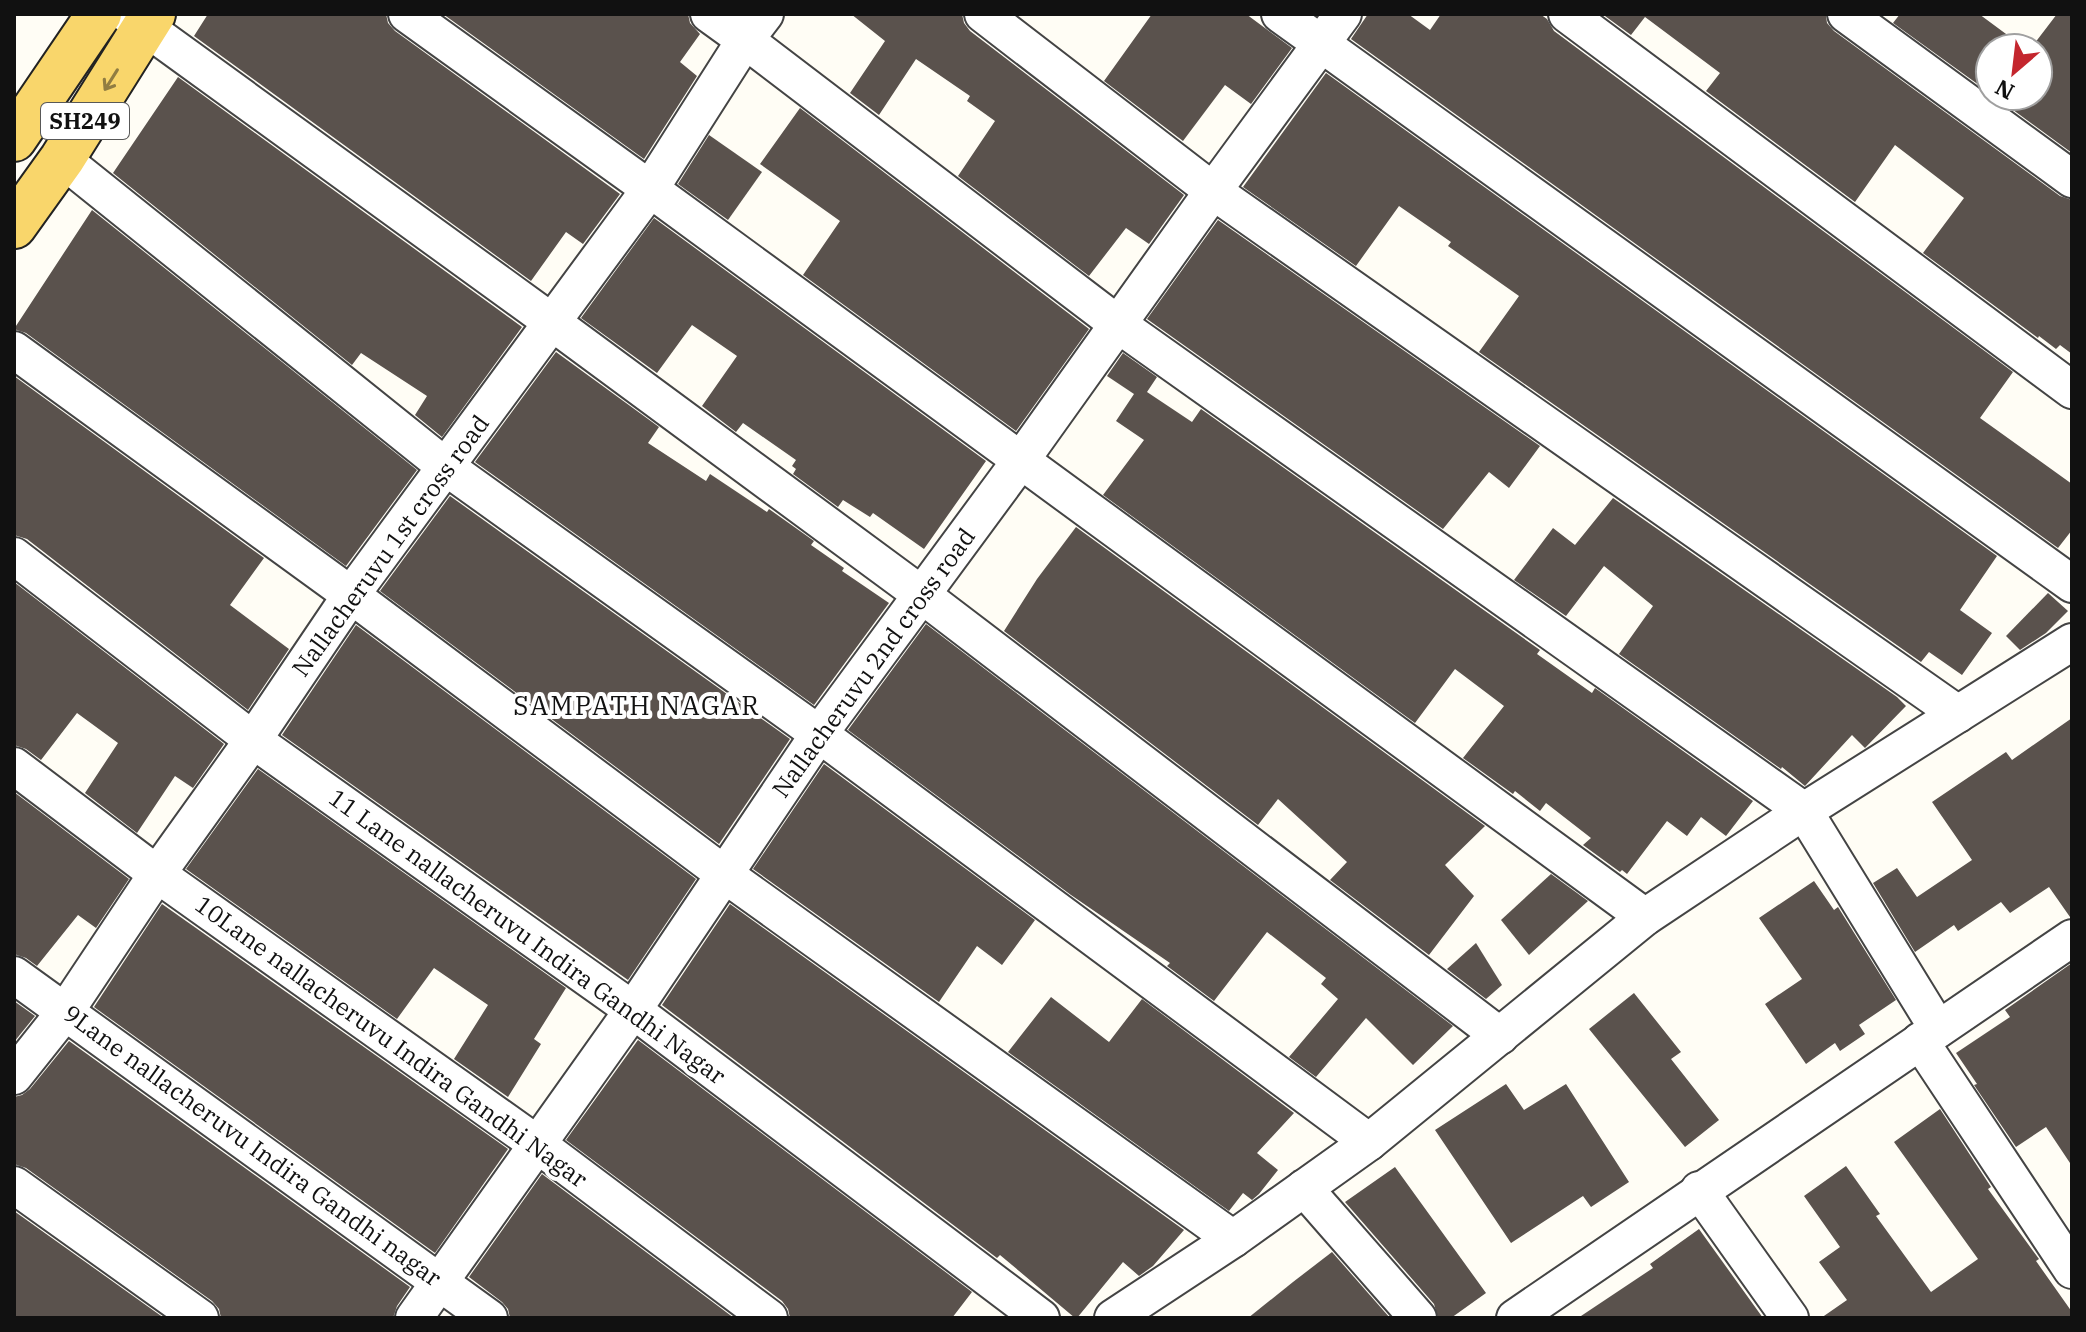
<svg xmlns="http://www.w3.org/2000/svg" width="2086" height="1332" viewBox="0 0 2086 1332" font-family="'IBM Plex Serif',serif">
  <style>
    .building { fill: #5a524d }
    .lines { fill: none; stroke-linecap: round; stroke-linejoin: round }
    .minor-casing { stroke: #444; stroke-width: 40 }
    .primary-casing { stroke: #222; stroke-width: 48 }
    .minor { stroke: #fff; stroke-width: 36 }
    .primary { stroke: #f9d66b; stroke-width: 44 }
    .oneway { stroke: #917d42 }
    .labels { text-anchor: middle; stroke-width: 8; stroke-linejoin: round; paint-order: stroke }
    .shield { fill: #fff; stroke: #585858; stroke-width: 2 }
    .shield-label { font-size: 22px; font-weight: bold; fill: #111 }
    .street-label { font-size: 24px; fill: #111; stroke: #fff }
    .neighbourhood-label { font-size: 26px; letter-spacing: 2px; fill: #111; stroke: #fff }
  </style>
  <rect width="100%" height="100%" fill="#fffdf5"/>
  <!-- building -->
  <g class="building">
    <polygon points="208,14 386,14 388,23 395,31 620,194 583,244 566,232 531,281 194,36"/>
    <polygon points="443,14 688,14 690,23 700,34 680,62 697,76 644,159"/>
    <polygon points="851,14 962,14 964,23 970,31 1184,195 1149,244 1126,228 1089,276 958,176 995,121 967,101 970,96 916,59 879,115 850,93 885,41"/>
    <polygon points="1152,14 1246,14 1292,48 1251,104 1225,85 1183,141 1104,81"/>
    <polygon points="1368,14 1408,14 1430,30 1441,14 1540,14 1547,19 1554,31 2013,372 1980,418 2072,484 2072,530 2058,548 1351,39"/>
    <polygon points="1606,14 1823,14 1826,16 1827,23 1834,31 2060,196 2072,200 2072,354 2060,345 2056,349 2039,336 2038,338 1923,253 1964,198 1895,145 1855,202 1706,91 1720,73 1645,17 1631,35 1605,16"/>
    <polygon points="1900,14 1979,14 2025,48 1990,48 1990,93 1893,23"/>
    <polygon points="2057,14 2072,14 2072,153 1994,96 2038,96 2038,48 2031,48"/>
    <polygon points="1326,73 1997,556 1960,610 1992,633 1962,675 1929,652 1921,662 1479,352 1519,296 1448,246 1451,242 1399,206 1356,266 1243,187"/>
    <polygon points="178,77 522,327 442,437 415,415 427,396 361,353 352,365 113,173"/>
    <polygon points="800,108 1089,329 1016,431 803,275 840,221 760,164"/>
    <polygon points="709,135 762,172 728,220 678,184"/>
    <polygon points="92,210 417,470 346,566 26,333 14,329"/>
    <polygon points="654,218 986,461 924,549 873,513 870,517 843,500 838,507 793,474 796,469 792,466 796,460 743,423 736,432 702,406 737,356 692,325 657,373 581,318"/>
    <polygon points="1218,220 1540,446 1509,488 1489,472 1443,529 1147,319"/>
    <polygon points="556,352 659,427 648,443 706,481 710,474 767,512 769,509 814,541 811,545 844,568 842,571 889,603 814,705 475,462"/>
    <polygon points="1123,353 1157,377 1147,392 1192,422 1201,409 1540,650 1537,654 1592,693 1595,688 1753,801 1726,836 1701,817 1687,836 1667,821 1627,874 1622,870 1620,872 1583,845 1591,838 1546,803 1540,811 1515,791 1513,794 1463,758 1504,706 1455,669 1415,723 1103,495 1144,440 1116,421 1134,394 1107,376"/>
    <polygon points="14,376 264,558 230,605 289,649 248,710 27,539 14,535"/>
    <polygon points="450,496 790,739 719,844 380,591"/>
    <polygon points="1613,498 1897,697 1906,706 1865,748 1852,735 1805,786 1782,767 1781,769 1619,654 1653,606 1604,566 1566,616 1514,580 1553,528 1575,545"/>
    <polygon points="1076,527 1485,826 1445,865 1474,896 1429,955 1330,880 1347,862 1278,799 1258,825 1004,631 1037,579"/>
    <polygon points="14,582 224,744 193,788 175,776 137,833 85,793 118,743 77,713 41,760 26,749 14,745"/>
    <polygon points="2048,593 2068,611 2046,633 2020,650 2006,636"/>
    <polygon points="926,624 1453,1026 1413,1065 1366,1018 1316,1077 1289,1057 1338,999 1321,984 1326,978 1267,932 1214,1001 1167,966 1170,963 1071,895 848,730"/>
    <polygon points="356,625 696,879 628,980 282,735"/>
    <polygon points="2072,718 2072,917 2070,917 2049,887 2010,913 2001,902 1958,931 1954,925 1915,952 1873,883 1897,868 1917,897 1972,860 1932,802 2006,752 2012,760"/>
    <polygon points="824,764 1035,920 1002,965 977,946 939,1002 753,869"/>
    <polygon points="258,769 566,988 534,1039 541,1044 508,1097 454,1059 488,1005 434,968 397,1019 186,869"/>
    <polygon points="14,792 129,879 96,928 78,915 37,966 26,958 14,954"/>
    <polygon points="1551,874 1588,901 1529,955 1501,920"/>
    <polygon points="1814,881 1834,910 1838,907 1896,1000 1859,1025 1865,1034 1840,1051 1835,1043 1806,1064 1765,1004 1802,979 1759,918"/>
    <polygon points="162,904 508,1149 435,1253 94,1007"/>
    <polygon points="730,904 1184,1230 1153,1266 1139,1276 1123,1262 1077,1318 1075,1318 1000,1255 997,1258 662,1005"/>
    <polygon points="1476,943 1502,985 1486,999 1447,969"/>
    <polygon points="2072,963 2072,1166 2046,1127 2016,1147 1974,1085 1977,1084 1956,1053 2010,1017 2005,1010"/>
    <polygon points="1634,993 1681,1052 1671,1059 1719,1120 1685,1147 1589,1029"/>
    <polygon points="1051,997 1109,1042 1142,999 1294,1113 1257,1153 1278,1170 1259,1194 1252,1200 1243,1193 1229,1211 1008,1052"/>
    <polygon points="14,1001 35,1016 14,1042"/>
    <polygon points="638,1040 972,1292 952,1318 790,1318 788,1309 782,1301 566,1140"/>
    <polygon points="69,1041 410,1287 397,1306 393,1318 221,1318 219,1309 212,1301 26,1168 14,1164 14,1097 22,1095 30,1089"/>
    <polygon points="1506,1084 1524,1110 1566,1084 1629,1182 1591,1207 1583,1196 1511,1243 1435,1130"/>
    <polygon points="1940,1109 1991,1187 1988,1189 2039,1259 2036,1261 2072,1312 2072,1318 1821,1318 1847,1300 1819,1262 1840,1247 1804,1196 1846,1166 1880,1214 1876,1216 1931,1292 1978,1259 1894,1142"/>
    <polygon points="1395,1167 1486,1293 1451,1318 1438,1318 1434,1304 1345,1202"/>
    <polygon points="542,1174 734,1318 510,1318 508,1309 502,1302 469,1277"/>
    <polygon points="14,1211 164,1318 14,1318"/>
    <polygon points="1699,1229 1763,1318 1578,1318 1653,1268 1650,1264"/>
    <polygon points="1332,1252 1390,1318 1248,1318 1293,1282"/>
  </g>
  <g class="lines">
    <defs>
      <g id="minor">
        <polyline points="127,14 553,323 922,595 1500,1036"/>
        <polyline points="407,14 650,189 1645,917"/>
        <polyline points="709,14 745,40 1119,325 1804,811 1938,1029"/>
        <polyline points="983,14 1213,191 1958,714"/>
        <polyline points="1280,14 2072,584"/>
        <polyline points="1567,14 2072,390"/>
        <polyline points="1846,14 2072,179"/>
        <polyline points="62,159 446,467 819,734 1369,1142"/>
        <polyline points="14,350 351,595 724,874 1233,1239"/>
        <polyline points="14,556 253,740 633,1010 1041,1318"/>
        <polyline points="14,766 157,874 537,1144 769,1318"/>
        <polyline points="14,975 489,1318"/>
        <polyline points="1920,1041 2072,1270"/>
        <polyline points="14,1076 65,1012 157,874 253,740 351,595 650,189 745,40 765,14"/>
        <polyline points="14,1185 200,1318"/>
        <polyline points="1304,1188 1418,1318"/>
        <polyline points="1699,1190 1790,1318"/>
        <polyline points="414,1318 633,1010 819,734 1021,460 1213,191 1343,14"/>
        <polyline points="1113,1318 1233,1239 1369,1142 1645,917 1804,811 2072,642"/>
        <polyline points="1515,1318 2072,938"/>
      </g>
      <g id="primary">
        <polyline points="14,139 99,14"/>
        <polyline points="14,226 62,159 153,14"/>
      </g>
    </defs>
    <!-- minor casing -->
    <use href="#minor" class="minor-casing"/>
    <!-- primary casing -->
    <use href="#primary" class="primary-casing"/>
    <!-- minor -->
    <use href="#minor" class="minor"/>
    <!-- primary -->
    <use href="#primary" class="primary"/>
  </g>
  <!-- one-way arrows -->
  <defs><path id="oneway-shaft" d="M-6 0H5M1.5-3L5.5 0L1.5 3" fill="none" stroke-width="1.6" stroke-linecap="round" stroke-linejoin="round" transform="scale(2)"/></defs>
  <use class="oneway" href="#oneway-shaft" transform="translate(111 80) rotate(122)"/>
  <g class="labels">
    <!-- shield labels -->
    <rect class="shield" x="41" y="103" width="88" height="36" rx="6"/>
    <g class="shield-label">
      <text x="85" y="129">SH249</text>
    </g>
    <!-- street labels -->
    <g class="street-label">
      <text transform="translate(391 546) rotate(-54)" y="8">Nallacheruvu 1st cross road</text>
      <text transform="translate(874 663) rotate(-54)" y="8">Nallacheruvu 2nd cross road</text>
      <text transform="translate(527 937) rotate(36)" y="8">11 Lane nallacheruvu Indira Gandhi Nagar</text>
      <text transform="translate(391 1042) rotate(36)" y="8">10Lane nallacheruvu Indira Gandhi Nagar</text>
      <text transform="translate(252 1146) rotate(36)" y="8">9Lane nallacheruvu Indira Gandhi nagar</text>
    </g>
    <!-- neighbourhood labels -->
    <g class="neighbourhood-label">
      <text x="637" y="715">SAMPATH NAGAR</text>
    </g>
  </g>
  <!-- border -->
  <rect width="2086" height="1332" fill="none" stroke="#111111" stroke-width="32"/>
  <!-- north arrow -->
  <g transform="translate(2014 72) rotate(208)"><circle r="38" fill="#ffffff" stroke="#a0a0a0" stroke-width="2"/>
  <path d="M0-6L14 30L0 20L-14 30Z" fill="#c4262e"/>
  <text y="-12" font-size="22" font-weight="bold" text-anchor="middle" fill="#111111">N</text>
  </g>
</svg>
